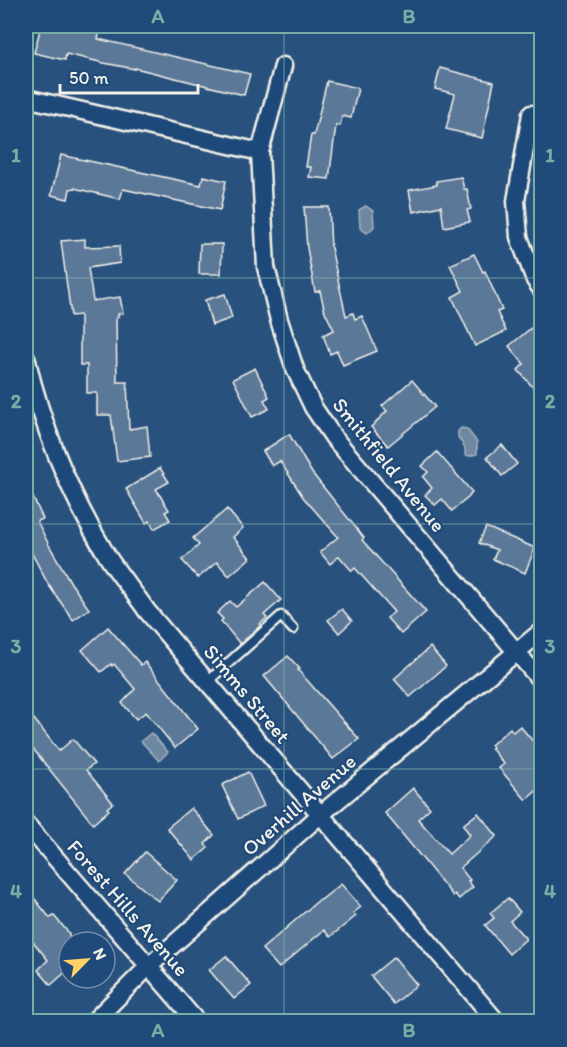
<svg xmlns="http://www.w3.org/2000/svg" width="567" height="1047" viewBox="0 0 567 1047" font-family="Itim,sans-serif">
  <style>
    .water { fill: #6e88a2; stroke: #a4b2be; stroke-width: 1.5 }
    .building { fill: #5b7899; stroke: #f4f1e8; stroke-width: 1.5 }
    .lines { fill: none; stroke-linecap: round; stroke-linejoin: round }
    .lane-casing { stroke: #f4f1e8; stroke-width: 13 }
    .street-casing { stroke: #f4f1e8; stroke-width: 21 }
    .lane { stroke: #1f4a7a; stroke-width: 8 }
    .street { stroke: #1f4a7a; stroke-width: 16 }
    .grid { fill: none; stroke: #76ada5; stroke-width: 1.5; stroke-opacity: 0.55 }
    .labels { text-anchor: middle; stroke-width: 4.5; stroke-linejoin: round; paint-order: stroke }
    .street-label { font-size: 21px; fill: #f4f1e8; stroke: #1f4a7a }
    .neatline { fill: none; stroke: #76ada5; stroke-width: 2 }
    .grid-label { font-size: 20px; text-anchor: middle; font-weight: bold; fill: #76ada5 }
  </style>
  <rect width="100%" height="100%" fill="#28517e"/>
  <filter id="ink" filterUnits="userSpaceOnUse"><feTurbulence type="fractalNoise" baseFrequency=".0167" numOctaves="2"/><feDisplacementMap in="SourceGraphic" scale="12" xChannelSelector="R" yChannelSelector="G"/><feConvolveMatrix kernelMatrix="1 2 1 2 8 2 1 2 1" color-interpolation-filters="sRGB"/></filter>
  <g filter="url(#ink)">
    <!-- water -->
    <g class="water">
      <polygon points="366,206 373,211 374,227 367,233 360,228 359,210"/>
      <polygon points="461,428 467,429 477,442 477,454 469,456 465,455 465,448 458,437 458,431"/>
      <polygon points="151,733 168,752 159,761 141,741"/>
    </g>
    <!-- building -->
    <g class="building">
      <polygon points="41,26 79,26 100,30 98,39 250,74 244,95 135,68 135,69 104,63 66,54 65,60 34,53"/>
      <polygon points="440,68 494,82 482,138 446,129 455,94 435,89"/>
      <polygon points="327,81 358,88 351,118 342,116 340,126 336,125 329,179 309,177 311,167 306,167 311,135 314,135"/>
      <polygon points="61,155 201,185 203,176 226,181 220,210 123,189 120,199 74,188 70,189 68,199 51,195"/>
      <polygon points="461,177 464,189 467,189 471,209 467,210 470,222 444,227 441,206 413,212 409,190 437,185 436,181"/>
      <polygon points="304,207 329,207 331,248 346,316 353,313 355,319 362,316 377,351 343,365 337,351 330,354 323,335 334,330 325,312 320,291 315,292 307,248"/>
      <polygon points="85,239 85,247 119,246 120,263 88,268 93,301 120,297 123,313 118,314 118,317 116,318 117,382 127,382 129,429 147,426 150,457 117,461 111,415 97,415 97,393 87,393 87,365 80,365 80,315 71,316 61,241"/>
      <polygon points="200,244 222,244 221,274 199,274"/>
      <polygon points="474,254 483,272 485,271 502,310 497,312 506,331 475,346 452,297 463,291 450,265"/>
      <polygon points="225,294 232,318 212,325 205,300"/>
      <polygon points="531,328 542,341 542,398 518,370 524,364 509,346"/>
      <polygon points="255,368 269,397 264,400 269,409 252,417 233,379"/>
      <polygon points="412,380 435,407 388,446 371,427 387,411 382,406"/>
      <polygon points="289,434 312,473 364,538 362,540 426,612 401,634 387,618 394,612 355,568 352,571 339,556 330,564 320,552 338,537 303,497 280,461 272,466 263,451"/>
      <polygon points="502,445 517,464 502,476 487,457"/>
      <polygon points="437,452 472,492 469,497 452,511 442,499 435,505 425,495 432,488 423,477 428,472 422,466"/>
      <polygon points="160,468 169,482 156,489 169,510 165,512 170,520 154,529 150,521 146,523 126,489"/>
      <polygon points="26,482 43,519 37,521 50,547 71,583 89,609 73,620 48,584 26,542"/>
      <polygon points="227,509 243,528 233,537 250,558 229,576 217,562 198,578 182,560 199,545 193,538"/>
      <polygon points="486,527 535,548 525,573 493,559 497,550 479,543"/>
      <polygon points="265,582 281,600 264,615 267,618 260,624 261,625 240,644 221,621 223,619 217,613 230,601 236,607"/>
      <polygon points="342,609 352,621 339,633 328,620"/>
      <polygon points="108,627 141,665 145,662 198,729 175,748 146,712 136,719 122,703 135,689 114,664 112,666 111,664 101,672 82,650"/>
      <polygon points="430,647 446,666 410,697 394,679"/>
      <polygon points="288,656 300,669 298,670 359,739 333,759 264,676"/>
      <polygon points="26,709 59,751 73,739 94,764 86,770 113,803 107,808 109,810 93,824 26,740"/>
      <polygon points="520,726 542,752 542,786 526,800 499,768 504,764 491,748 493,747 491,745 510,728 513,732"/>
      <polygon points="248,772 264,806 238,819 222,785"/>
      <polygon points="413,788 430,808 418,819 449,854 470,835 463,825 478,813 497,836 460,868 470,880 468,881 473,887 459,899 455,894 453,896 385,813"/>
      <polygon points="191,808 214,835 205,844 208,848 194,860 167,828"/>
      <polygon points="145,852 177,880 158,901 125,874"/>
      <polygon points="341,884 361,907 353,913 356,916 330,937 324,930 279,968 262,949 320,899 321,900"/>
      <polygon points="26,888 50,918 54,916 69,933 69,969 51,985 38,970 48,960 26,933"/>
      <polygon points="508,898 520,912 510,921 526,939 509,954 485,925 494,918 490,913"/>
      <polygon points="226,956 251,985 234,999 209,970"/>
      <polygon points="394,957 417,985 394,1004 371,976"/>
    </g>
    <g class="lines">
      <defs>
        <polyline id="lane" points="207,682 281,616 293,629"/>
        <g id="street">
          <polyline points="283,66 260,152 266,267 279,320 295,369 313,407 334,438 542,682"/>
          <polyline points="26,98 260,152"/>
          <polyline points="531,114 516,201 519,237 535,280 542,290"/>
          <path d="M26 357C41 424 70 495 106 554 118 574 134 592 147 611L497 1022"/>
          <polyline points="26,824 197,1022"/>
          <polyline points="93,1022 149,966 320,815 542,631"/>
        </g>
      </defs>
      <!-- lane casing -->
      <use href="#lane" class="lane-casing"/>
      <!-- street casing -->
      <use href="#street" class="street-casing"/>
      <!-- lane -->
      <use href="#lane" class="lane"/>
      <!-- street -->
      <use href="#street" class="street"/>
    </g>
  </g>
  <!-- grid -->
  <path class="grid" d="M284 26V1022M26 278H542M26 524H542M26 769H542"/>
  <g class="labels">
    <!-- street labels -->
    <g class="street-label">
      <text transform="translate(389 465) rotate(51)" y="7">Smithfield Avenue</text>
      <text transform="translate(247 694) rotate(50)" y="7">Simms Street</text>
      <text transform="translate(299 805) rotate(-41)" y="7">Overhill Avenue</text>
      <text transform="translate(128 908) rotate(49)" y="7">Forest Hills Avenue</text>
    </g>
  </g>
  <!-- margin -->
  <rect width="567" height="1047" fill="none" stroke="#1f4a7a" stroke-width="66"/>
  <!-- north arrow -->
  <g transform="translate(87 960) rotate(65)"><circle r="28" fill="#1f4a7a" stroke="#748da6" stroke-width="1.5"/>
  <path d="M0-4.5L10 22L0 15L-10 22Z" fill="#ffd166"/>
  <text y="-9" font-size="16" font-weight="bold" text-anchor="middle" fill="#f4f1e8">N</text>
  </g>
  <!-- scale -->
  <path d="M60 84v9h138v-9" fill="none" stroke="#f4f1e8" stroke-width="3"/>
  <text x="69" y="84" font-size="18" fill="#f4f1e8" stroke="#1f4a7a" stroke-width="4.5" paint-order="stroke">50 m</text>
  <rect x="33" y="33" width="501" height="981" class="neatline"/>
  <g class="grid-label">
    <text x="158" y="23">A</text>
    <text x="409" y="23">B</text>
    <text x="16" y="162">1</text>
    <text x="550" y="162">1</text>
    <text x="16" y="408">2</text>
    <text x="550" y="408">2</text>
    <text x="16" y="653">3</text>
    <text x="550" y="653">3</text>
    <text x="16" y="898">4</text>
    <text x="550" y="898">4</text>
    <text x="158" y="1037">A</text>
    <text x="409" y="1037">B</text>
  </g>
</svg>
